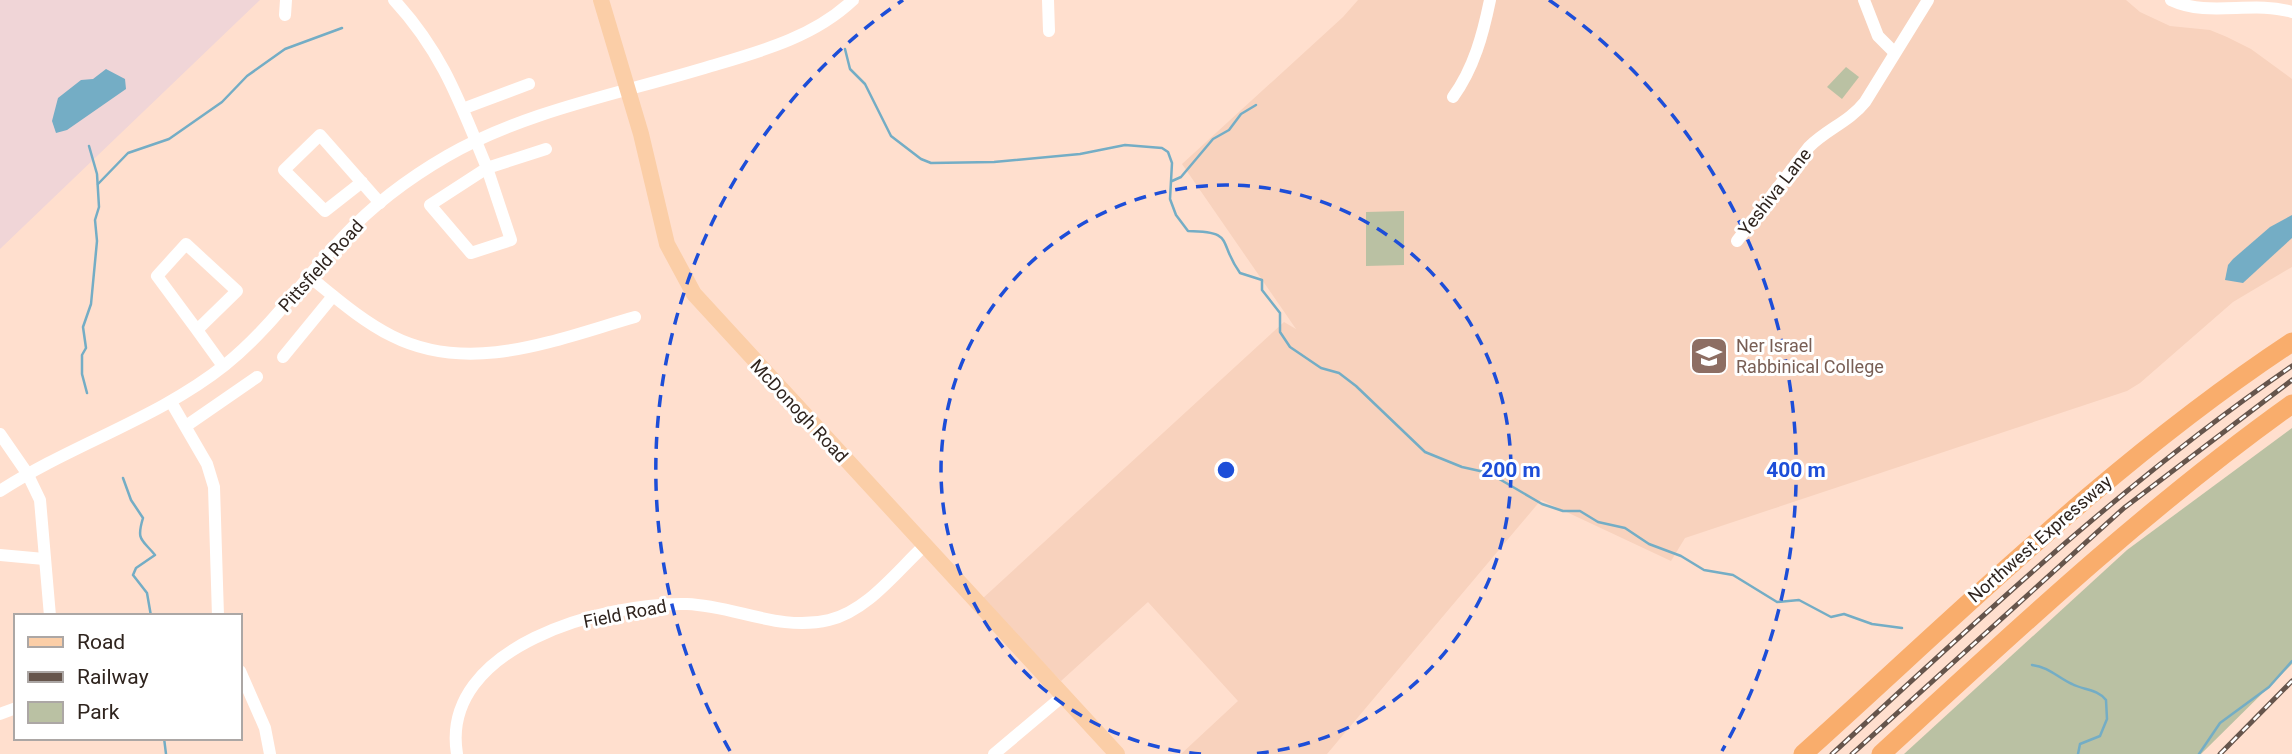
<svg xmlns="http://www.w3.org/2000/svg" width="2292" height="754" viewBox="0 0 2292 754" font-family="Roboto,sans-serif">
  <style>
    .commercial { fill: #f0d5d7 }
    .built { fill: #f8d2bd }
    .green { fill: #bac1a3 }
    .water { fill: #74adc5 }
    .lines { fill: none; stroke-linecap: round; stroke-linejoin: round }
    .stream { stroke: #74adc5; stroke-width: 2.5 }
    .minor { stroke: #fff; stroke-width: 12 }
    .major { stroke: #fbcea7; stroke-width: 16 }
    .highway { stroke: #f9ad6c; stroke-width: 19 }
    .rail-casing { stroke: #66554c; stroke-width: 5 }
    .rail { stroke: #fff; stroke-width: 2.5; stroke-dasharray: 8; stroke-linecap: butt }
    .ring { fill: none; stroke: #1d4ed8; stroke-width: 3.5; stroke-dasharray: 12 9 }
    .labels { text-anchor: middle; stroke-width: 6; stroke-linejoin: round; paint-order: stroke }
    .street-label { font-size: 18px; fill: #2f241e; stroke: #fff }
    .education-label { font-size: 18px; fill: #785e54; stroke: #fff; text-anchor: start }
    .centre { fill: #1d4ed8; stroke: #fff; stroke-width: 3.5 }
    .ring-label { font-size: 21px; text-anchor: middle; font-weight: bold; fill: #1d4ed8; stroke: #fff; stroke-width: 6; stroke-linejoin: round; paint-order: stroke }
  </style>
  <rect width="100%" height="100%" fill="#ffdfce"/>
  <!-- commercial -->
  <polygon class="commercial" points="0,0 260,0 0,249"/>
  <!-- built -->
  <polygon class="built" points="1358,0 2126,0 2140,12 2170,26 2210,30 2227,37 2251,49 2292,79 2292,267 2233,302 2140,383 2127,391 1685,538 1671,561 1541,500 1327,754 1181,754 1238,701 1148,602 1061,681 982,599 1284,322 1296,329 1182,164 1343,17"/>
  <!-- green -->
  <g class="green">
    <polygon points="1846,67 1859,77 1842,99 1827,87"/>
    <polygon points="1404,211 1404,265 1366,266 1366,212"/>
    <polygon points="2292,428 2292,664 2201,754 1904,754 2127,550"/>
  </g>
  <!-- water -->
  <g class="water">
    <polygon points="106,69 125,79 126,89 67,130 56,133 52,121 58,98 81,80 93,79"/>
    <polygon points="2292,215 2292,238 2243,283 2225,280 2228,265 2233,259 2270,227"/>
  </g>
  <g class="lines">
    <!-- stream -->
    <g class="stream">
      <path d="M845 49 850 69 865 84 891 136 921 159 931 163 994 162 1080 154 1125 145 1162 148 1168 152 1172 163 1170 199 1176 215 1188 231C1236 232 1217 241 1240 273L1262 280V290L1280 313V332L1290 347 1321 368 1339 373 1356 386 1425 452 1462 467 1489 473 1542 504 1563 511H1580L1598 522 1625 528 1649 544 1681 556 1704 570 1733 575 1777 602 1799 600 1831 617 1844 614 1872 624 1902 628"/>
      <polyline points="1172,181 1181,177 1213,139 1229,130 1241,114 1256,105"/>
      <polyline points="98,184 128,153 169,139 222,102 247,76 285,49 342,28"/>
      <polyline points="87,393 82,374 82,355 86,348 83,327 91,304 97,241 95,220 99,207 97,174 89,146"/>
      <path d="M123 478 131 500 143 518C136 541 142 539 155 555L136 568 133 575 147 593 151 616"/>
      <path d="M2032 665C2049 667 2057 677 2072 684 2083 690 2098 689 2106 700L2107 719 2100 736 2080 744 2078 754"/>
      <polyline points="164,738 166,754"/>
      <polyline points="2199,754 2220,723 2269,687 2292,661"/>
    </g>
    <!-- minor -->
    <g class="minor">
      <path d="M394 0C443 53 460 103 487 168L430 205 471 253 511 240 487 168 546 149"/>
      <polyline points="1048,0 1049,31"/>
      <polyline points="1864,0 1878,36 1894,52"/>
      <path d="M2171 0C2209 18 2252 0 2292 12"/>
      <polyline points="285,15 286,0"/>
      <path d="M1453 97C1474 68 1483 34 1490 0"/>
      <polyline points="465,108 529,84"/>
      <polyline points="362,182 325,211 284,170 320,135 380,203"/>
      <path d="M1737 241 1809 147C1827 129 1849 122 1865 102L1928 0"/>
      <path d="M310 277C336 298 362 321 392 336 471 376 557 339 635 317"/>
      <polyline points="197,330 157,276 186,244 237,291 197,330 223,366"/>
      <polyline points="283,357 333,296"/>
      <polyline points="171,402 207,464 214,487 218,616"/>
      <polyline points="186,426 257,377"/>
      <polyline points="0,434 27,473 40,500 50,616"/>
      <path d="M0 491C72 444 157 419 225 365 271 328 303 280 343 237 373 205 409 178 447 156 527 110 624 93 711 66 762 51 814 37 853 0"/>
      <polyline points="0,555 44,559"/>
      <polyline points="240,671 265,728 270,754"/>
      <polyline points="0,714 16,708"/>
      <path d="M457 754C439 646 606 602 687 604 736 606 780 632 829 620 867 611 896 572 924 546"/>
      <polyline points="994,754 1063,696"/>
    </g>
    <!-- major -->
    <polyline class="major" points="601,0 641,134 667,244 694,294 1117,754"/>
    <!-- highway -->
    <g class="highway">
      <path d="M1803 754C1962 611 2113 460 2292 342"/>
      <path d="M1881 754C2014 632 2145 509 2292 404"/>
    </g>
    <defs>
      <g id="rail">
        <path d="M1832 754C1980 618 2126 480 2292 366"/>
        <polyline points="1852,754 2124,508 2292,380"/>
        <polyline points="2220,754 2292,681"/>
      </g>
    </defs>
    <!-- rail casing -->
    <use href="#rail" class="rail-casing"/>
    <!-- rail -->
    <use href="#rail" class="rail"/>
  </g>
  <!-- distance rings -->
  <g class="ring">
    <path d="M1201 754A285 285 0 1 1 1251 754"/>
    <path d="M730 751A570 570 0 0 1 903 0M1549 0A570 570 0 0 1 1722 751"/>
  </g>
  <!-- icons -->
  <defs>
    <symbol id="university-square" viewBox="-11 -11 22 22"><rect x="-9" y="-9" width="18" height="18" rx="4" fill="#8d6e63" stroke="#fff"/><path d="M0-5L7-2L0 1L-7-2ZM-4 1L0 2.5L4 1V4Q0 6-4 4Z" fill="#fff"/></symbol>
  </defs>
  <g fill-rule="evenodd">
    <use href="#university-square" x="1687" y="334" width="44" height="44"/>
  </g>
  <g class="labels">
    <!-- street labels -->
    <g class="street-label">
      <text transform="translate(1775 192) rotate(-52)" y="6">Yeshiva Lane</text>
      <text transform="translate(321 266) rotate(-48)" y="6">Pittsfield Road</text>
      <text transform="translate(799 411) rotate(47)" y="6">McDonogh Road</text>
      <text transform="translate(2040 539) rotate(-41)" y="6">Northwest Expressway</text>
      <text transform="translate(625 614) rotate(-11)" y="6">Field Road</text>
    </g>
    <!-- education labels -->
    <g class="education-label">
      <text x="1736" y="352">Ner Israel<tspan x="1736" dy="21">Rabbinical College</tspan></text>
    </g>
  </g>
  <circle cx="1226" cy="470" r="10" class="centre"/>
  <g class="ring-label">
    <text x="1511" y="477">200 m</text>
    <text x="1796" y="477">400 m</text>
  </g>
  <!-- legend -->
  <rect x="14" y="614" width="228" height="126" fill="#ffffff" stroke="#aca7a5" stroke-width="2"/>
  <rect x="28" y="637" width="35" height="10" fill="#fbcea7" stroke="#aca7a5" stroke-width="2"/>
  <text x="77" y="649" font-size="21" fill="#2f241e">Road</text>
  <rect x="28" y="672" width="35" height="10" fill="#66554c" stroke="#aca7a5" stroke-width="2"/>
  <text x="77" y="684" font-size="21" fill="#2f241e">Railway</text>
  <rect x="28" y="702" width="35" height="21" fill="#bac1a3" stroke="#aca7a5" stroke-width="2"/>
  <text x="77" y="719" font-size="21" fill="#2f241e">Park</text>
</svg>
